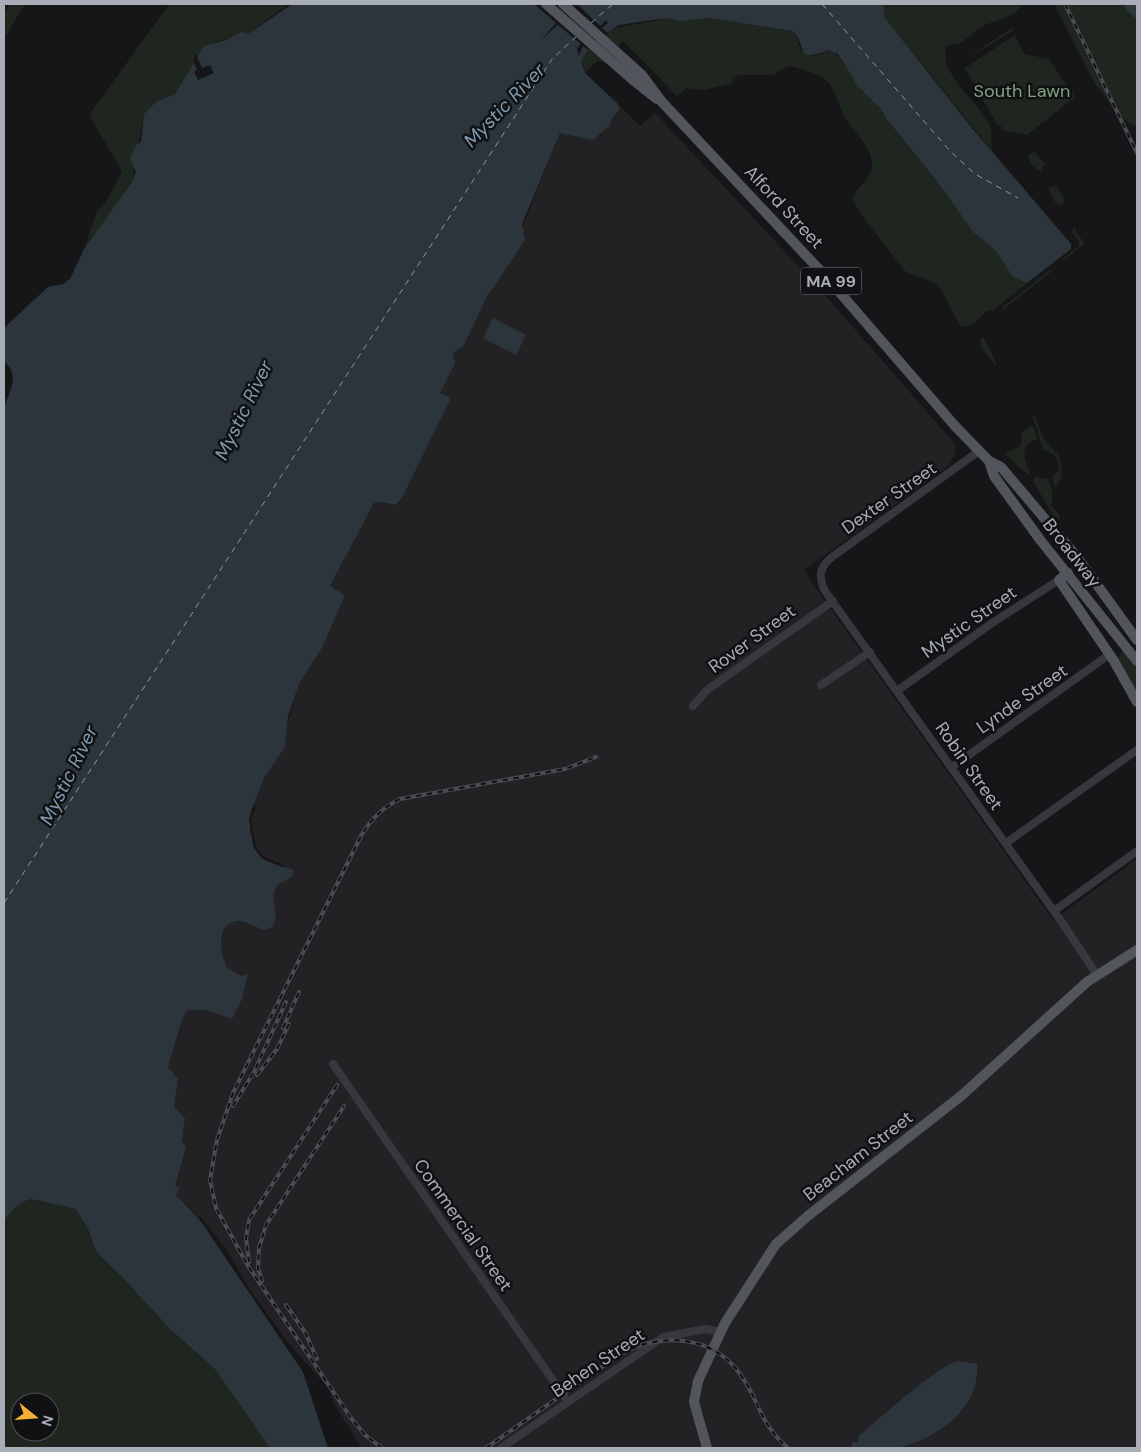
<svg xmlns="http://www.w3.org/2000/svg" width="1141" height="1452" viewBox="0 0 1141 1452" font-family="'DM Sans',sans-serif">
  <style>
    .built { fill: #222225 }
    .green { fill: #1e261f; fill-rule: evenodd }
    .water { fill: #2c353c }
    .pier { fill: #161618 }
    .lines { fill: none; stroke-linecap: round; stroke-linejoin: round }
    .ferry { stroke: #7f9bb3; stroke-width: 1; stroke-dasharray: 6 5; stroke-linecap: butt }
    .minor { stroke: #37383d; stroke-width: 8 }
    .major { stroke: #53555c; stroke-width: 10 }
    .rail-casing { stroke: #4a4c52; stroke-width: 4 }
    .rail { stroke: #111113; stroke-width: 2; stroke-dasharray: 5.5; stroke-linecap: butt }
    .labels { text-anchor: middle; stroke-width: 5; stroke-linejoin: round; paint-order: stroke }
    .shield { fill: #111113; stroke: #7b7e86; stroke-width: 1 }
    .shield-label { font-size: 16px; font-weight: bold; fill: #a8adb8 }
    .park-label { font-size: 18px; fill: #7fa381; stroke: #111113 }
    .street-label { font-size: 18px; fill: #a8adb8; stroke: #111113 }
    .water-label { font-size: 19px; font-style: italic; fill: #7f9bb3; stroke: #111113 }
  </style>
  <rect width="100%" height="100%" fill="#161618"/>
  <!-- built -->
  <polygon class="built" points="618,104 640,126 655,113 819,288 956,445 955,455 946,468 804,570 815,587 1053,920 1137,859 1137,1448 362,1448 335,1405 330,1391 314,1372 307,1369 261,1310 206,1227 176,1195 69,1100 288,721 300,682 322,648 345,595 330,586 374,503 381,502 391,505 402,498 450,400 440,393 453,353 463,347 487,297 508,263 560,133"/>
  <!-- green -->
  <g class="green">
    <polygon points="10,4 25,4 7,34 4,36 4,14"/>
    <polygon points="173,4 288,4 248,34 215,42 194,64 175,94 161,99 144,114 132,182 84,249 97,211 106,202 122,171 89,115 168,6"/>
    <path d="M891 4H1024L1012 15 980 27 961 43 948 45C934 72 981 102 990 126 994 135 989 143 993 152L885 18 883 6Z"/>
    <polygon points="1054,4 1123,4 1137,19 1137,128 1123,119 1095,84"/>
    <path d="M665 18 681 21 709 18 793 31C799 39 797 51 808 55 818 59 825 48 835 52L854 78 882 110 885 117 936 180 973 232 997 252 1004 262 1027 283 992 311 988 310C979 318 973 328 960 326L942 291 935 283 906 272 866 221 853 201C853 188 872 180 872 165 872 146 854 133 845 118 838 106 837 91 826 80 821 75 795 66 788 66L773 75H738L730 84 703 90 686 88 677 96 623 41 602 62 597 61 586 72 581 60C601 19 630 29 665 18Z"/>
    <polygon points="1012,28 1014,30 973,55 974,53"/>
    <polygon points="1015,35 1024,54 1049,59 1075,97 1027,135 1004,131 1000,125 997,125 965,68"/>
    <path d="M1035 152 1045 164 1041 171C1032 167 1029 163 1028 154Z"/>
    <polygon points="1056,186 1065,199 1062,205 1055,202 1048,188"/>
    <polygon points="1075,227 1077,234 1085,243 1063,261 1062,259 1079,246 1079,241 1071,231"/>
    <polygon points="1051,269 1052,271 1004,309 1002,315 1003,307"/>
    <path d="M983 337C986 342 997 361 996 366L981 347 980 339Z"/>
    <path d="M1032 413C1039 423 1038 427 1043 437 1045 442 1050 445 1053 449 1064 460 1065 477 1055 488L1052 477 1059 470C1059 459 1054 452 1043 450Z"/>
    <path d="M1031 426 1034 427 1037 439C1013 447 1030 467 1031 476L1018 467 1005 453 1020 446 1022 440 1021 434Z"/>
    <polygon points="1035,477 1048,479 1053,493 1051,505 1059,514 1060,521 1053,515 1033,481"/>
    <polygon points="1124,649 1137,667 1137,694 1118,657"/>
    <path d="M31 1199 76 1209 89 1231 94 1247 99 1255 122 1277 171 1330 214 1368 270 1448H4V1220L20 1203ZM20 1402H50V1432H20Z"/>
  </g>
  <!-- water -->
  <g class="water">
    <path d="M292 4H891L883 6 885 18 972 128 1071 244V249L1027 283 1012 276 997 252 973 232 936 180 885 117 882 110 857 85 838 54 829 50C794 63 809 50 793 31L709 18 681 21 665 18 619 25 592 42 581 62 586 74 618 104 619 110 612 118 610 125 593 140 560 133 522 224 525 240 487 297 463 347 453 353 455 363 440 393 449 397 450 400 402 498 395 505 381 502 374 503 330 586 345 595 322 648 300 682 288 716 285 747 264 778 250 814V831L254 848 260 857 274 864 294 870 293 875C289 881 281 881 277 886 267 900 283 915 271 928 260 933 252 922 241 921 214 920 220 953 227 968L242 976 248 974 242 999 232 1019 207 1010H188L182 1019 168 1067 178 1079 174 1107 185 1118 182 1141 186 1147 175 1186 179 1188 176 1195 206 1227 248 1291 297 1357 330 1391 335 1405 362 1448H270L214 1368 171 1330 122 1277 99 1255 94 1247 89 1231 76 1209 31 1199 20 1203 4 1220V408C9 391 21 376 4 361V328L48 287 63 284 70 279 84 249 132 182 136 171 130 159 136 145 141 142 144 114 157 101 175 94 204 46 226 40 242 32 248 34Z"/>
    <polygon points="1123,4 1137,4 1137,19 1130,14"/>
    <polygon points="493,318 526,335 516,355 483,338"/>
    <path d="M959 1361 977 1364C980 1409 937 1439 897 1448 883 1451 865 1448 851 1448L853 1442H858L859 1436C877 1421 940 1363 959 1361Z"/>
  </g>
  <!-- pier -->
  <g class="pier">
    <polygon points="534,4 577,4 600,26 606,20 608,23 602,28 609,34 594,44 588,50 583,46 579,56 577,48 581,44 558,25 541,40 556,23"/>
    <polygon points="196,54 202,68 210,65 214,73 198,80 194,72 197,70 193,60"/>
    <polygon points="257,805 251,820 256,847 264,857 283,865 285,868 263,859 254,848 249,820 252,808"/>
    <polygon points="200,1216 226,1249 250,1290 286,1340 330,1391 335,1405 362,1448 328,1448 303,1372 198,1217"/>
  </g>
  <g class="lines">
    <!-- ferry -->
    <g class="ferry">
      <polyline points="822,4 950,151 975,174 1018,198"/>
      <polyline points="591,23 613,4"/>
      <polyline points="4,903 552,59 577,36"/>
    </g>
    <!-- minor -->
    <g class="minor">
      <path d="M979 451 832 557C819 568 818 576 825 591L1063 924 1097 975"/>
      <polyline points="821,685 870,652"/>
      <polyline points="897,691 992,623 1059,580"/>
      <polyline points="693,706 707,690 833,601"/>
      <polyline points="952,767 1110,654"/>
      <polyline points="1006,843 1137,750"/>
      <polyline points="1054,911 1137,851"/>
      <polyline points="333,1064 568,1402"/>
      <polyline points="501,1448 663,1337 706,1329 721,1332"/>
    </g>
    <!-- major -->
    <g class="major">
      <polyline points="546,4 633,80 657,99"/>
      <polyline points="563,4 642,75 662,102 829,280 955,426 989,461 1001,467 1077,557 1137,640"/>
      <polyline points="989,461 994,476 1041,541 1137,661"/>
      <polyline points="1068,573 1059,580 1114,661 1137,702"/>
      <polyline points="707,1448 694,1402 698,1381 725,1323 776,1244 809,1215 961,1096 1087,982 1137,950"/>
    </g>
    <defs>
      <g id="rail">
        <polyline points="1065,4 1137,153"/>
        <polyline points="283,1028 299,992"/>
        <polyline points="257,1075 277,1049 289,1024"/>
        <polyline points="233,1106 254,1072 286,1002"/>
        <polyline points="249,1262 246,1238 249,1220 337,1085"/>
        <polyline points="262,1281 258,1268 259,1248 266,1225 344,1106"/>
        <polyline points="286,1305 306,1334 317,1359"/>
        <path d="M382 1448 365 1435 351 1418 248 1266 216 1208 210 1180 217 1140 233 1093 361 836C371 819 382 808 400 799L565 769 596 757"/>
        <path d="M486 1448 619 1355C658 1332 712 1334 740 1374 760 1401 758 1422 788 1448"/>
      </g>
    </defs>
    <!-- rail casing -->
    <use href="#rail" class="rail-casing"/>
    <!-- rail -->
    <use href="#rail" class="rail"/>
  </g>
  <g class="labels">
    <!-- shield labels -->
    <rect class="shield" x="801" y="267.5" width="60" height="27" rx="4"/>
    <g class="shield-label">
      <text x="831" y="287">MA 99</text>
    </g>
    <!-- park labels -->
    <g class="park-label">
      <text x="1022" y="97">South Lawn</text>
    </g>
    <!-- street labels -->
    <g class="street-label">
      <text transform="translate(784 207) rotate(47)" y="6">Alford Street</text>
      <text transform="translate(889 498) rotate(-35)" y="6">Dexter Street</text>
      <text transform="translate(1072 553) rotate(52)" y="6">Broadway</text>
      <text transform="translate(969 622) rotate(-35)" y="6">Mystic Street</text>
      <text transform="translate(752 639) rotate(-36)" y="6">Rover Street</text>
      <text transform="translate(1022 699) rotate(-35)" y="6">Lynde Street</text>
      <text transform="translate(969 766) rotate(55)" y="6">Robin Street</text>
      <text transform="translate(858 1156) rotate(-38)" y="6">Beacham Street</text>
      <text transform="translate(463 1225) rotate(55)" y="6">Commercial Street</text>
      <text transform="translate(598 1363) rotate(-34)" y="6">Behen Street</text>
    </g>
    <!-- water labels -->
    <g class="water-label">
      <text transform="translate(504 105) rotate(-46)" y="7">Mystic River</text>
      <text transform="translate(243 410) rotate(-64)" y="7">Mystic River</text>
      <text transform="translate(68 775) rotate(-64)" y="7">Mystic River</text>
    </g>
  </g>
  <!-- border -->
  <rect width="1141" height="1452" fill="none" stroke="#a8adb8" stroke-width="10"/>
  <!-- north arrow -->
  <g transform="translate(35 1417) rotate(107)"><circle r="24" fill="#111113" stroke="#4d4f55"/>
  <path d="M0-4L9 19L0 12L-9 19Z" fill="#f2b134"/>
  <text y="-8" font-size="14" font-weight="bold" text-anchor="middle" fill="#a8adb8">N</text>
  </g>
</svg>
